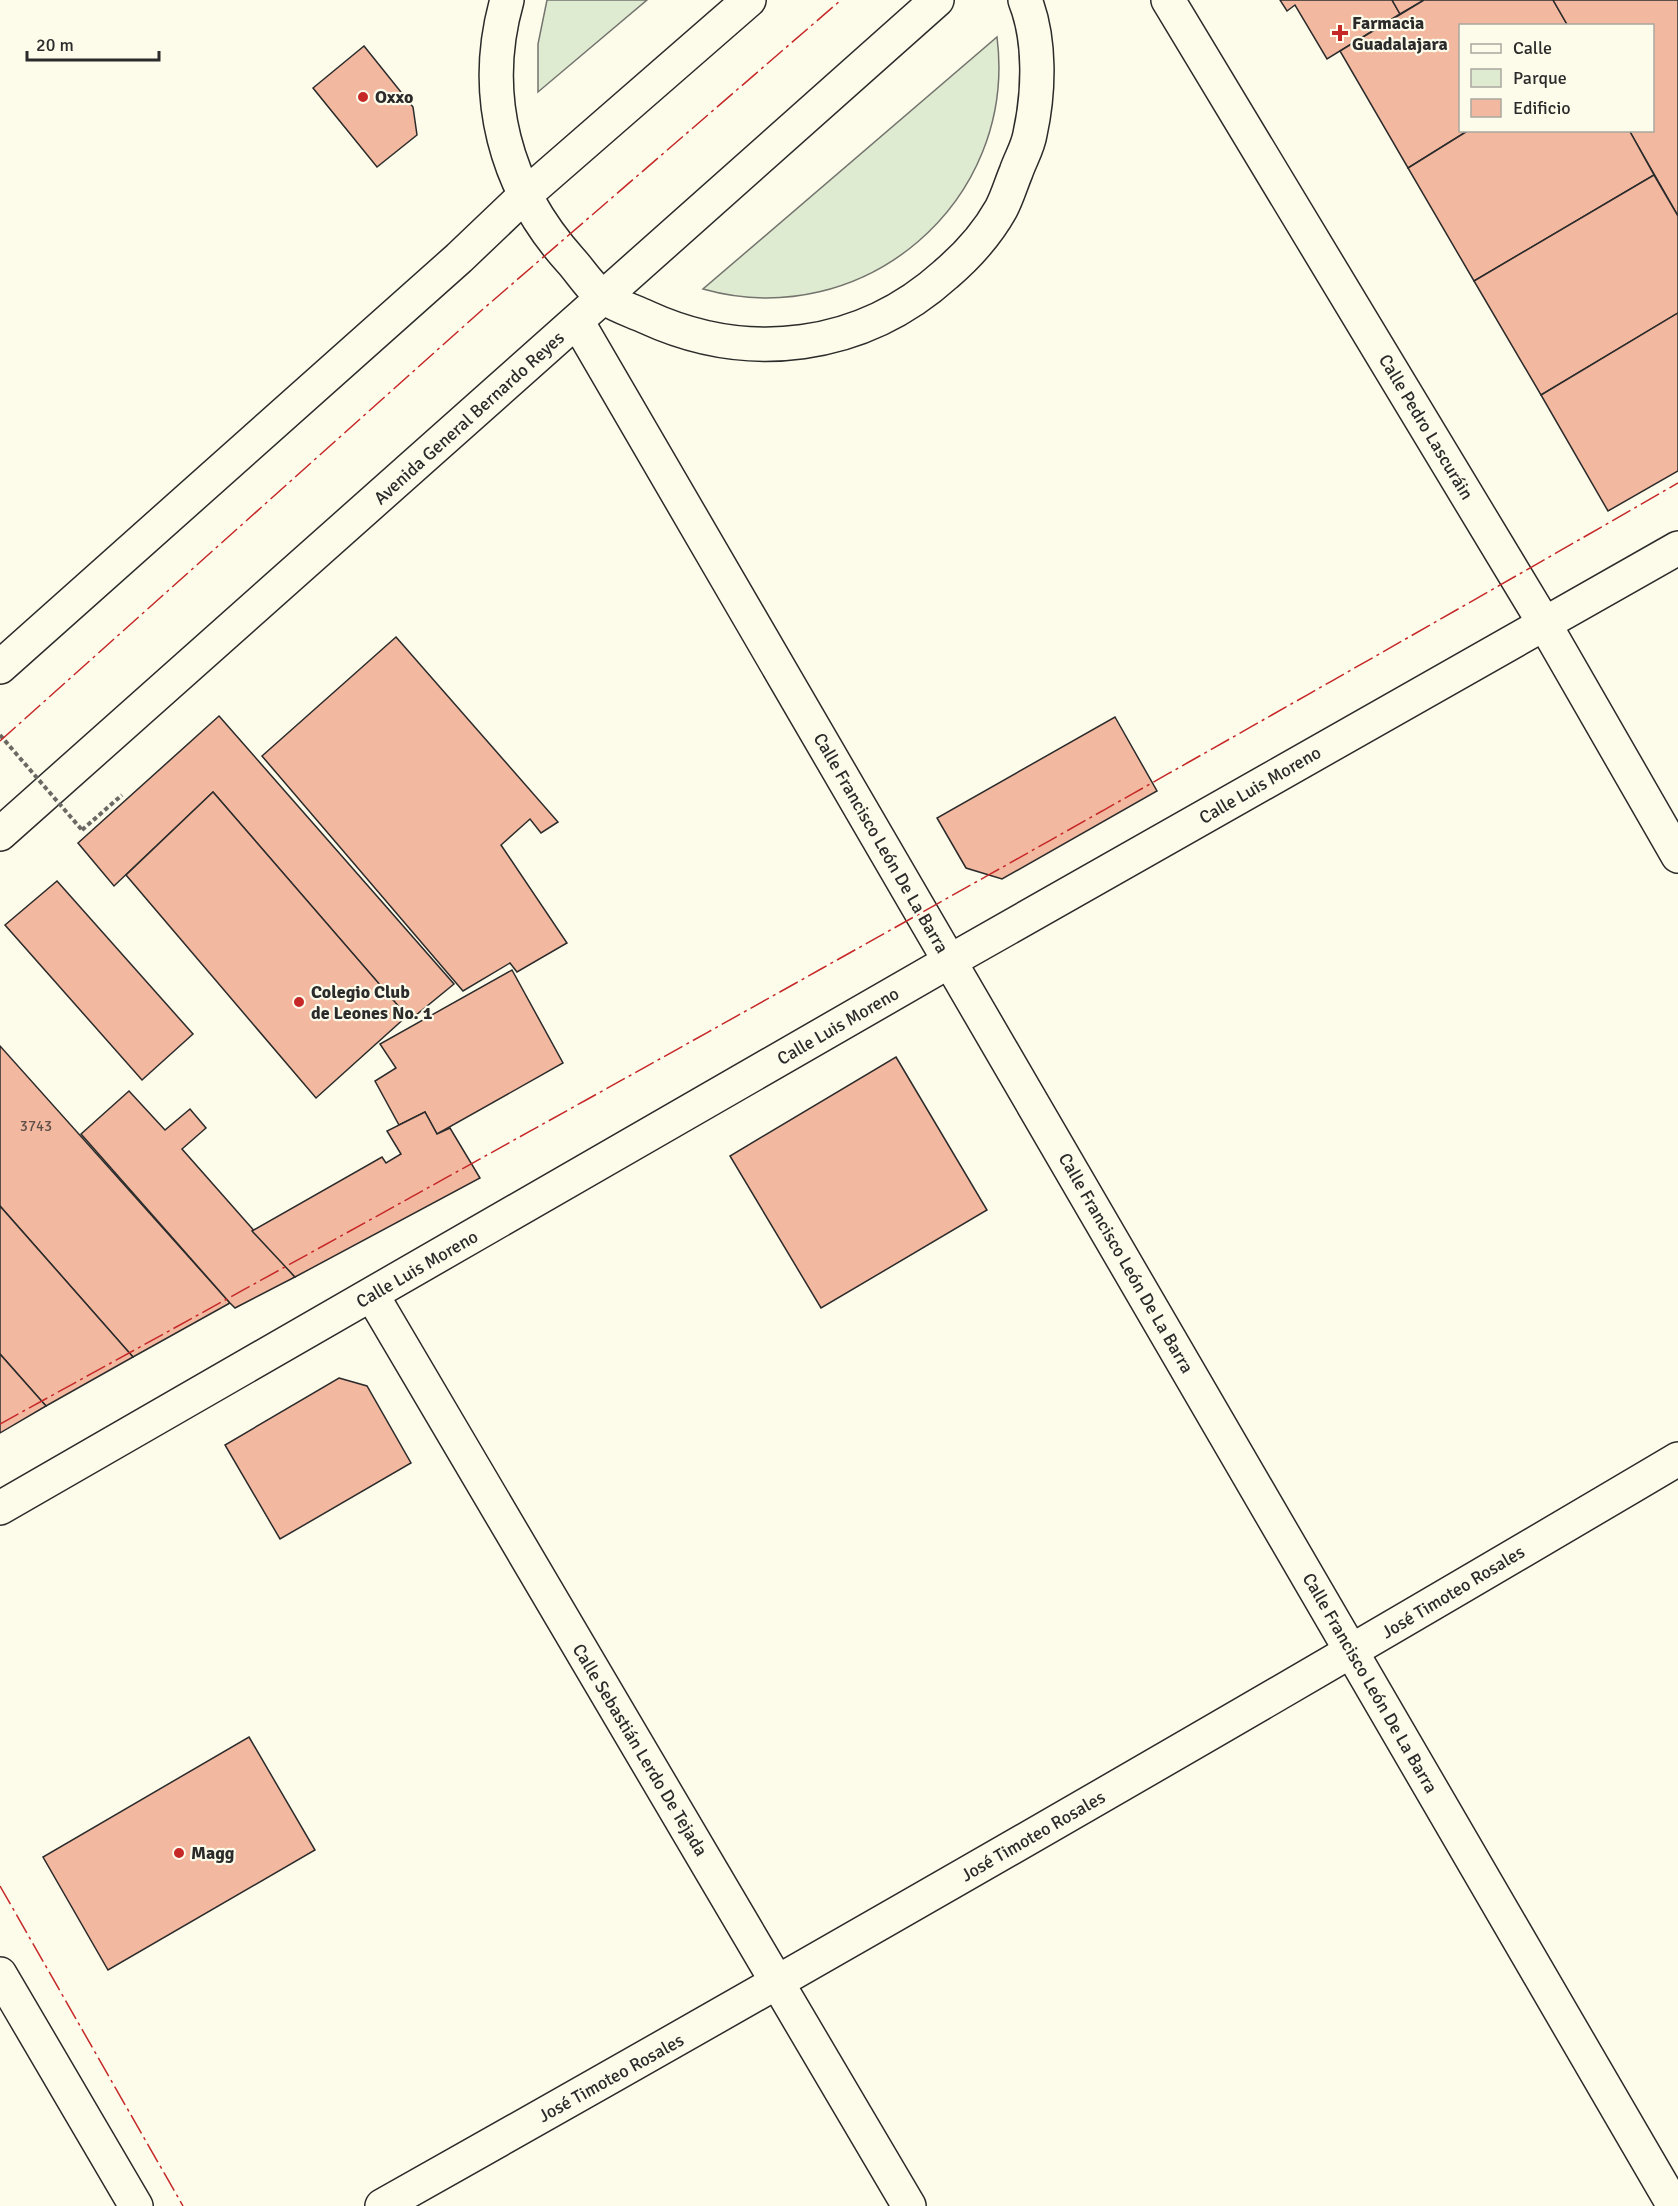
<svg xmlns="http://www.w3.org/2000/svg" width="1678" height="2206" viewBox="0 0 1678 2206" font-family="Signika,sans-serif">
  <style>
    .green { fill: #deebd1; stroke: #74746e; stroke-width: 1.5 }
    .building { fill: #f2b8a0; stroke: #2b2b2b; stroke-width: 1.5 }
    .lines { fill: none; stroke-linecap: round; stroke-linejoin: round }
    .street-casing { stroke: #2b2b2b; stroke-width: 36 }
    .primary-casing { stroke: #2b2b2b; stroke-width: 36 }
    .path { stroke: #6a6964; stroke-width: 4; stroke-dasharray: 4.5 3; stroke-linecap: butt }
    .street { stroke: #fdfbea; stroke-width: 33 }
    .primary { stroke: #fdfbea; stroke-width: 33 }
    .path-bridge { stroke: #6a6964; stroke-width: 4; stroke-dasharray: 4.5 3; stroke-linecap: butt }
    .power { stroke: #c62828; stroke-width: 1.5; stroke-dasharray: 21 4.5 3 4.5; stroke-linecap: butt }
    .poi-dot { fill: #c62828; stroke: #fdfbea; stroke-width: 2 }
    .labels { text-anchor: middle; stroke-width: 4.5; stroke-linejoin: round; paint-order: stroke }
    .number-label { font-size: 15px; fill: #5d4e48 }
    .poi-label { font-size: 18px; font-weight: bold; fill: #2b2b2b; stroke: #fdfbea; text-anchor: start }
    .street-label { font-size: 18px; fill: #2b2b2b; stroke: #fdfbea }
  </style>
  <rect width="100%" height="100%" fill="#fdfbea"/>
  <!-- green -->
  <g class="green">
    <polygon points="547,0 647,0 538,92 538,44"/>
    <path d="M997 37C1018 202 863 334 703 289Z"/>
  </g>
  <!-- building -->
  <g class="building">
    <polygon points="1280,0 1392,0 1400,14 1327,59 1295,5 1287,11"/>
    <polygon points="1392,0 1424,0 1400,14"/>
    <polygon points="1424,0 1553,0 1568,26 1460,26 1460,130 1469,130 1408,168 1340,51"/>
    <polygon points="1553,0 1678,0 1678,216 1629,130 1652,130 1652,26 1568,26"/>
    <polygon points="364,46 413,107 417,135 377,167 313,88"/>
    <polygon points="1469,130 1629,130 1654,175 1474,281 1408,168"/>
    <polygon points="1654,175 1678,216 1678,313 1541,395 1474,281"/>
    <polygon points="1678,313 1678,471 1608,511 1541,395"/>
    <polygon points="396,637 558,822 541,833 530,819 501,845 567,943 517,972 510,963 463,991 262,756"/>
    <polygon points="219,716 454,984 410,1020 213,792 114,886 78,843"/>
    <polygon points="1115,717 1157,791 1002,879 966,868 937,818"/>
    <polygon points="213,792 407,1016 316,1098 126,875"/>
    <polygon points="57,881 193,1034 142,1080 5,925"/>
    <polygon points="512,970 563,1063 437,1134 425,1112 399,1125 375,1081 396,1068 380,1044"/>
    <polygon points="0,1046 230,1303 133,1357 0,1206"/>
    <polygon points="896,1057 987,1210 821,1308 730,1156"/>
    <polygon points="129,1091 165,1130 190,1109 206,1128 182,1149 295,1277 235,1308 230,1303 81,1134"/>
    <polygon points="425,1112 437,1134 450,1128 480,1178 295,1277 252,1231 382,1157 386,1163 401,1154 387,1131"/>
    <polygon points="0,1206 133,1357 46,1406 0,1354"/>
    <polygon points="0,1354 46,1406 0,1433"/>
    <polygon points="339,1378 367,1386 411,1463 280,1539 225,1445"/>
    <polygon points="249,1737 315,1850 108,1970 43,1857"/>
  </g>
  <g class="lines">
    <defs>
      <g id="street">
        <polyline points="1168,0 1544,623 1678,856"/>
        <polyline points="577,321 1674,2206"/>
        <polyline points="372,1295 909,2206"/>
        <polyline points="0,1508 950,961 1678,548"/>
        <polyline points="0,1974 136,2206"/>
        <path d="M382 2206C817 1961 1249 1713 1678 1459"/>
      </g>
      <g id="primary">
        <path d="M507 0C480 95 505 188 571 261 581 272 592 290 605 298 617 306 633 311 646 317 748 364 862 350 946 274 967 256 987 234 1001 209 1007 198 1011 184 1016 172 1020 160 1028 147 1030 134 1039 93 1041 40 1025 0"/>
        <polyline points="0,667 459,258 524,196 749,0"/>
        <polyline points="0,834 937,0"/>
      </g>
    </defs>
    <!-- street casing -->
    <use href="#street" class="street-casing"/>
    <!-- primary casing -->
    <use href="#primary" class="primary-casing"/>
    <!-- path -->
    <polyline class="path" points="82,830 122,795"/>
    <!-- street -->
    <use href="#street" class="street"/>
    <!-- primary -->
    <use href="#primary" class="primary"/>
    <!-- path-bridge -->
    <polyline class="path-bridge" points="0,735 82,830"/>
    <!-- power -->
    <g class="power">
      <polyline points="0,741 482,310 841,0"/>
      <path d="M0 1424C562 1115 1122 803 1678 483"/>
      <polyline points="0,1886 183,2206"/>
    </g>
  </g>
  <!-- markers -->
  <g class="poi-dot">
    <path d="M1337 24h6v6h6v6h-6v6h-6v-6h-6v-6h6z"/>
    <circle cx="363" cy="97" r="6"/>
    <circle cx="299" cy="1002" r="6"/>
    <circle cx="179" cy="1853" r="6"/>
  </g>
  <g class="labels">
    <!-- number labels -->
    <g class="number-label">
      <text x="36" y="1131">3743</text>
    </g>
    <!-- poi labels -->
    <g class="poi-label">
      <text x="1352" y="29">Farmacia<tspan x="1352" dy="21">Guadalajara</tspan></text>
      <text x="375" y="103">Oxxo</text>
      <text x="311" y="998">Colegio Club<tspan x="311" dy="21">de Leones No. 1</tspan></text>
      <text x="191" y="1859">Magg</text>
    </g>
    <!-- street labels -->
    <g class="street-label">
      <text transform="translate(469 418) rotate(-42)" y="6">Avenida General Bernardo Reyes</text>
      <text transform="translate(1426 427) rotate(59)" y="6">Calle Pedro Lascuráin</text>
      <text transform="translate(1260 785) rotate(-30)" y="6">Calle Luis Moreno</text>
      <text transform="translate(881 843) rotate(60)" y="6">Calle Francisco León De La Barra</text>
      <text transform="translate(838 1026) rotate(-30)" y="6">Calle Luis Moreno</text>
      <text transform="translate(1126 1263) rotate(60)" y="6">Calle Francisco León De La Barra</text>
      <text transform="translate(417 1269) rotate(-30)" y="6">Calle Luis Moreno</text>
      <text transform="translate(1453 1592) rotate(-31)" y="6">José Timoteo Rosales</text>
      <text transform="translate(1370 1683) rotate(60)" y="6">Calle Francisco León De La Barra</text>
      <text transform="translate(640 1750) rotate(59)" y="6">Calle Sebastián Lerdo De Tejada</text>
      <text transform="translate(1033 1836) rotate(-30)" y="6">José Timoteo Rosales</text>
      <text transform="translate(611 2078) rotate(-29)" y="6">José Timoteo Rosales</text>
    </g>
  </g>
  <!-- legend -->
  <rect x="1459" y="24" width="195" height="108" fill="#fdfbea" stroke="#a9a89e" stroke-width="1.5"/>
  <rect x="1471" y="44" width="30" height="9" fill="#fdfbea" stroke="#a9a89e" stroke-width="1.5"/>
  <text x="1513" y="54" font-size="18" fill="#2b2b2b">Calle</text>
  <rect x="1471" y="69" width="30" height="18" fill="#deebd1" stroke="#a9a89e" stroke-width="1.5"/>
  <text x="1513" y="84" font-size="18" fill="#2b2b2b">Parque</text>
  <rect x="1471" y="99" width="30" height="18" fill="#f2b8a0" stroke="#a9a89e" stroke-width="1.5"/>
  <text x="1513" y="114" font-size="18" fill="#2b2b2b">Edificio</text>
  <!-- scale -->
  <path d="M27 51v9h132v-9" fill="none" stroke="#2b2b2b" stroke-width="3"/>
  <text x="36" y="51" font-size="18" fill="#2b2b2b" stroke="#fdfbea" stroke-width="4.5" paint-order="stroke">20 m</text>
</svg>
